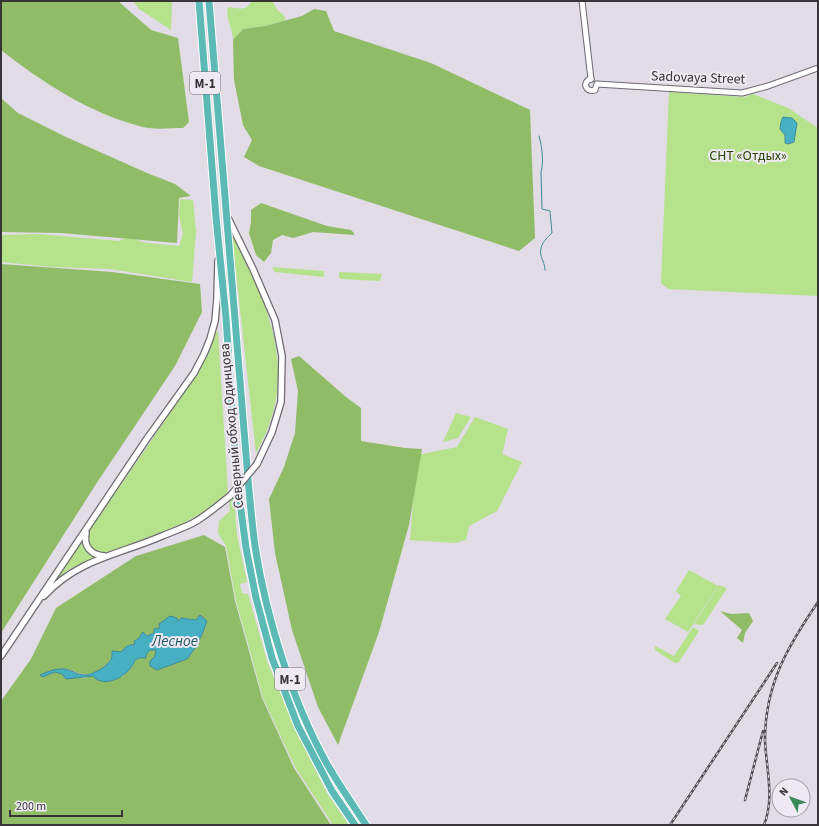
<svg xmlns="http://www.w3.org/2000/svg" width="819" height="826" viewBox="0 0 819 826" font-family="'Source Sans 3',sans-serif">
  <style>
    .green { fill: #b5e28b }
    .forest { fill: #90bc67; fill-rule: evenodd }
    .water { fill: #46b0c2; stroke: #428b99 }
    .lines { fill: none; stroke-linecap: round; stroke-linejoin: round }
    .stream { stroke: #428b99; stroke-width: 1 }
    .tertiary-casing { stroke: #6e6a72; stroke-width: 7 }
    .secondary-casing { stroke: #6e6a72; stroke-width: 8 }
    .trunk-casing { stroke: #fff; stroke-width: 9 }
    .tertiary { stroke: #fff; stroke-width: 5 }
    .secondary { stroke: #fff; stroke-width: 5.5 }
    .trunk { stroke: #5cbab6; stroke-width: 7 }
    .rail-casing { stroke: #524f54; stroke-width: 2.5 }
    .rail { stroke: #eee9f2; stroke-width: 1; stroke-dasharray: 3; stroke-linecap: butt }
    .secondary-bridge-casing { stroke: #6e6a72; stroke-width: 8; stroke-linecap: butt }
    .secondary-bridge { stroke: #fff; stroke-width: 5.5 }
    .labels { text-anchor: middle; stroke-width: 4; stroke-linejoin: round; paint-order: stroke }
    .shield { fill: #eee9f2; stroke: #6e6b70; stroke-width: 1 }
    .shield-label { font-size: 13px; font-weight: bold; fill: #373539 }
    .street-label { font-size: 14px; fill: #373539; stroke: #eee9f2 }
    .park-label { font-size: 14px; fill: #294404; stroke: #eee9f2 }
    .water-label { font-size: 15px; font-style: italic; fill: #1f5a64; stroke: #eee9f2 }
  </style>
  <rect width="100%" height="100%" fill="#e1dce5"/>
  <!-- green -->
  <g class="green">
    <polygon points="133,1 172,1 171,30 139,9"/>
    <path d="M252 1H272L278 11 283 14 286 20 265 26 243 29 233 40C233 29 225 18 228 7 238 8 246 12 252 1Z"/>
    <polygon points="669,92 745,97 753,94 788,108 818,128 818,296 668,289 661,283"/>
    <path d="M180 199 193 200 196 231 192 282 110 269 53 267 1 262V235L38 234 119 241C129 235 137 241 147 243 158 244 168 245 179 246L183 234 179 215Z"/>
    <path d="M231 228C266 306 303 370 256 453Z"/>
    <polygon points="272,267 324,271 324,277 275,272"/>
    <polygon points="339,272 382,274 380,281 341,279 339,277"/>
    <path d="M215 331 218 332 228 492C197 524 150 536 110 552 94 553 86 549 89 531L197 374 209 352Z"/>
    <polygon points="456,413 471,417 458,438 443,442"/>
    <polygon points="475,417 508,429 502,454 522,462 497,511 469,526 466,540 455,543 410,540 417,455 457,447"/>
    <polygon points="234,496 237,535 247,582 240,584 242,593 248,594 267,661 296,731 327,793 349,825 333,825 295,767 263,698 236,601 226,546 218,533 219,521 230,511 229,500"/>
    <polygon points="81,540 85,549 95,558 69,569 53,583"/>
    <polygon points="689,570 718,586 688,632 665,619 681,596 676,591"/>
    <polygon points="719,585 727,588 703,625 694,624"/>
    <polygon points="693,627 699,631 679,662 675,663 655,650 655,646 674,656"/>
  </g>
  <!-- forest -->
  <g class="forest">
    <path d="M1 1H118L151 30 178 38 189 122 183 128C170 128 155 130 143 127 91 114 43 83 1 50Z"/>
    <polygon points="314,9 326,11 334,31 431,63 530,110 535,238 519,251 259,166 244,157 252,140 243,125 234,80 233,40 243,29 265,26 302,16"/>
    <polygon points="1,98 18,113 66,137 147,173 175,184 191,196 179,198 177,243 61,233 1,232"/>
    <polygon points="261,203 327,226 351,230 354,233 354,235 313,232 293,238 282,235 273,240 271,253 264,262 256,255 249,233 251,222 251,210"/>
    <polygon points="1,264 112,272 200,284 202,312 175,366 98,481 1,633"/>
    <polygon points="299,356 346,397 361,408 361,441 405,448 422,449 409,525 379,632 338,745 318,707 292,630 275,553 269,499 284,467 295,433 298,391 291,359"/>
    <path d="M204 535 225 547 235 601 262 698 294 768 331 825H1V701L31 659 56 608 136 556ZM169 618 178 622 185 618 196 620 203 632 196 647 187 659 173 663 155 656 156 650H150L146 655 135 660C133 669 128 671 122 677L93 676 83 678 55 672 42 676 41 675C49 671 58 669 67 669 72 670 77 673 82 674 97 677 110 663 115 651L121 652 127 646 135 644 145 633 147 636 154 633Z"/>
    <polygon points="720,611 731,614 749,613 753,621 745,633 743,643 737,638 742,630"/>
  </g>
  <!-- water -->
  <g class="water">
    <polygon points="783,117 792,118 797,123 794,142 788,144 785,143 785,135 780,129 781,122"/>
    <path d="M200 615 207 621 203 632 196 647 187 659 157 670 150 666V661L155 656 156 650H150L146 655V658H139L135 660C131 675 104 690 93 676L66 679 62 674 55 672 42 677 40 675C47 672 53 669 61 669 70 668 76 675 85 675 93 675 110 665 112 657 112 657 112 651 112 651L121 652 127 646 135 644 134 641 138 639 143 632 147 636 154 633V629L160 628 159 624 170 616 177 618 178 621 181 618 196 620Z"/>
  </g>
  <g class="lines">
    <!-- stream -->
    <path class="stream" d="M539 136C542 147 544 161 541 172L542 209 550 211 552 233C543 241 537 249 543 261 544 265 545 266 545 270"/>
    <defs>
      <g id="tertiary">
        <polyline points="582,1 591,79"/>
        <path d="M591 79C582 81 585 93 595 90L597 84"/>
        <polyline points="597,84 742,93 768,86 818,68"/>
      </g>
      <g id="secondary">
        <polyline points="228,218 253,269 275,320 282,356 281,402 272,432 257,464"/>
        <path d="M86 533C83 546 91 555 104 556"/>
        <path d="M44 596C78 559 118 555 162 536 172 532 183 528 193 523 206 516 218 505 230 496"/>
        <polyline points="1,656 146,440 194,373 204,354 210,339 215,321 217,299 218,261"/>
      </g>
      <g id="trunk">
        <polyline points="199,1 216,217 226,318 237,480 246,548 256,598 272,658 298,726 332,791 355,825"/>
        <path d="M209 1 248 479C250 501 252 524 255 546 266 617 292 701 327 764 339 785 353 805 366 825"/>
      </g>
    </defs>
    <!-- tertiary casing -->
    <use href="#tertiary" class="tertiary-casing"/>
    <!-- secondary casing -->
    <use href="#secondary" class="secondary-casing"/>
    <!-- trunk casing -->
    <use href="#trunk" class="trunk-casing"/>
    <!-- tertiary -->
    <use href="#tertiary" class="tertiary"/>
    <!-- secondary -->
    <use href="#secondary" class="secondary"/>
    <!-- trunk -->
    <use href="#trunk" class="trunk"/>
    <defs>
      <g id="rail">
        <polyline points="745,800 763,731"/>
        <polyline points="670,825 777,663"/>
        <path d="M764 825C775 798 766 768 765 740 765 684 788 646 818 602"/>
      </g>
    </defs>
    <!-- rail casing -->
    <use href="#rail" class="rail-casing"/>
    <!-- rail -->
    <use href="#rail" class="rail"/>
    <defs>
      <polyline id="secondary-bridge" points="230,496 257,464"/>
    </defs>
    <!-- secondary-bridge casing -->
    <use href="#secondary-bridge" class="secondary-bridge-casing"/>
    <!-- secondary-bridge -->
    <use href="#secondary-bridge" class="secondary-bridge"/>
  </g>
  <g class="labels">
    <!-- shield labels -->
    <g class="shield">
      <rect x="190" y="72" width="30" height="22" rx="3"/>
      <rect x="275" y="668" width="30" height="22" rx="3"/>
    </g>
    <g class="shield-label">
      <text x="205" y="88">М-1</text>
      <text x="290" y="684">М-1</text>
    </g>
    <!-- street labels -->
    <g class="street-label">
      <text transform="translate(698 77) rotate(2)" y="5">Sadovaya Street</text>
      <text transform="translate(231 426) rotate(-95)" y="5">Северный обход Одинцова</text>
    </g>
    <!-- park labels -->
    <g class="park-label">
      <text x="748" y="160">СНТ «Отдых»</text>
    </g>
    <!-- water labels -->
    <g class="water-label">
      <text x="175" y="646">Лесное</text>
    </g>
  </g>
  <!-- border -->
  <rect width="819" height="826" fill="none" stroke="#373539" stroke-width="4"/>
  <!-- north arrow -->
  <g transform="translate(791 798) rotate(311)"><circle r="19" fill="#eee9f2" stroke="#a5a1a8"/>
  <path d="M0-3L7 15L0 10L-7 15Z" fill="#3a895a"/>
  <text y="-6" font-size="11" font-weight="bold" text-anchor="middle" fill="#373539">N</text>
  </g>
  <!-- scale -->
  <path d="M10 810v6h112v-6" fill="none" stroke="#373539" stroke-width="2"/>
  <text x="16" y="810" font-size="12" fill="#373539" stroke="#eee9f2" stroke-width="3" paint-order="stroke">200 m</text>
</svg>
